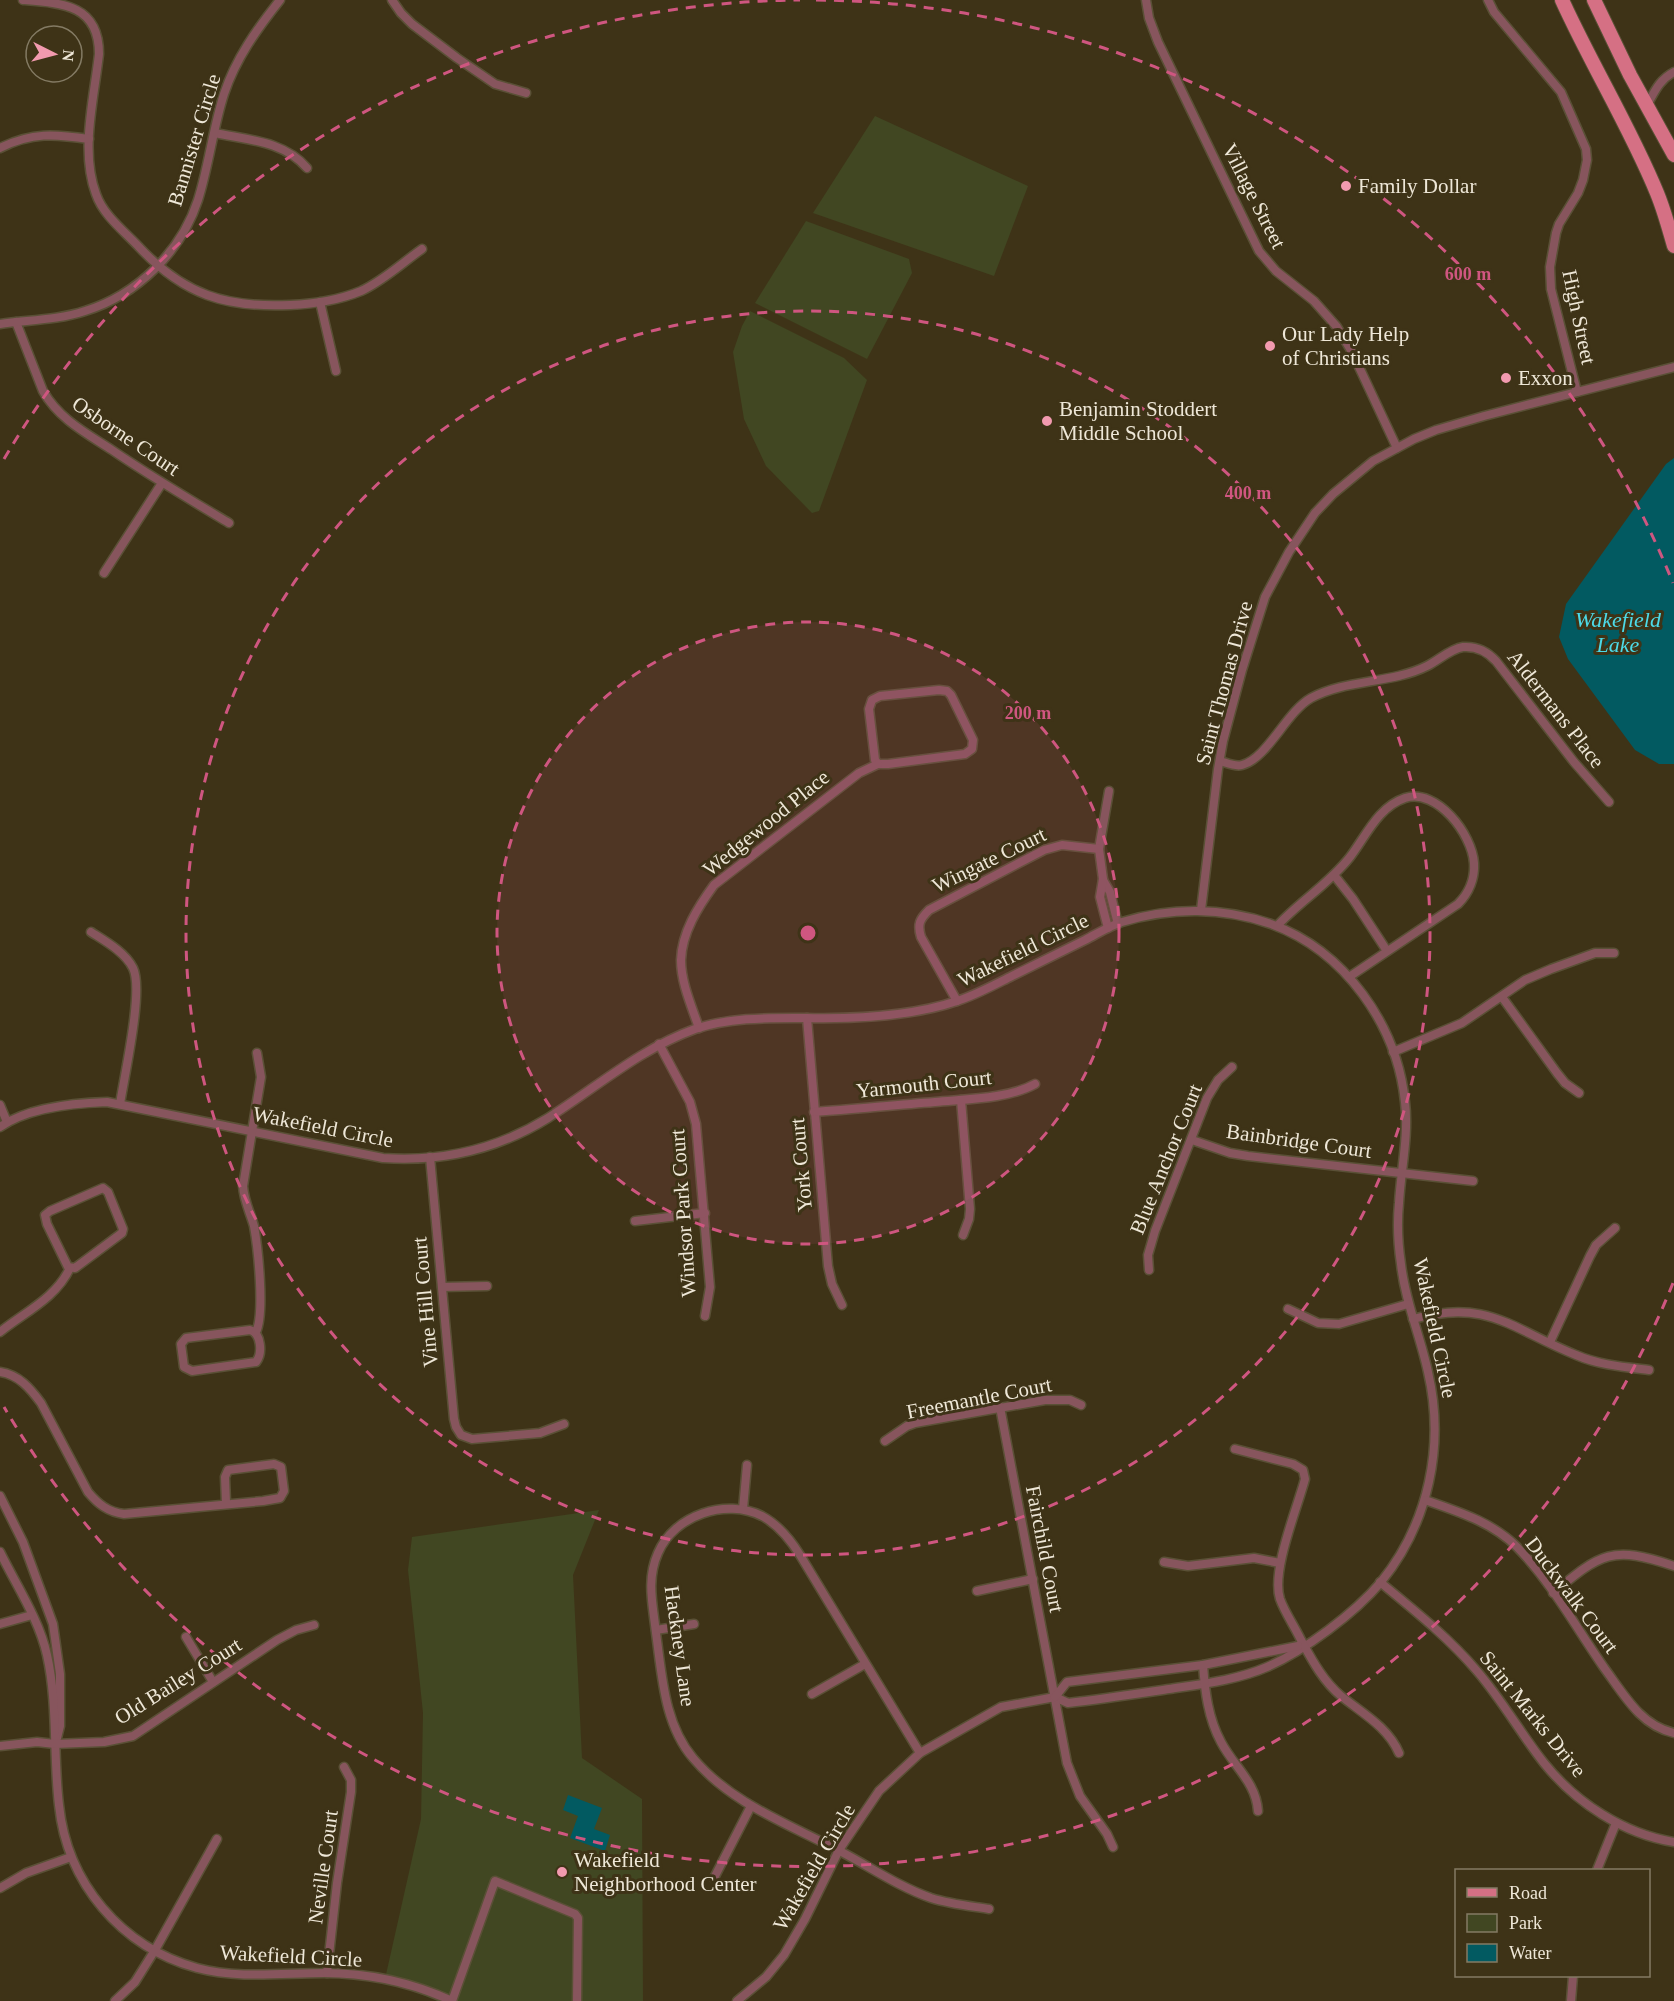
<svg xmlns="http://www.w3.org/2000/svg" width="1674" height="2001" viewBox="0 0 1674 2001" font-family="'Times New Roman',serif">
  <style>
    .green { fill: #414722 }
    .water { fill: #025a61 }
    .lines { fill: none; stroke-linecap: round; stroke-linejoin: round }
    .street-casing { stroke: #5a5036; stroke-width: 11 }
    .primary-casing { stroke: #5a5036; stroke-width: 16 }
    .street { stroke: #87555d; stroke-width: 8 }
    .primary { stroke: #d57084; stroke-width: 14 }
    .ring { fill: none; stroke: #cf5680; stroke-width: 3; stroke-dasharray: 10 8 }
    .poi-dot { fill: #f29aaf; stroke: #3e3317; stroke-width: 2 }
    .labels { text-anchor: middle; stroke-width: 6; stroke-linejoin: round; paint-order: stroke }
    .street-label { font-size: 21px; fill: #eee7d7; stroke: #3e3317 }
    .poi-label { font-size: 21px; fill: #eee7d7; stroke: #3e3317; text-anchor: start }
    .water-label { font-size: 22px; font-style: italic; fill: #4cdae8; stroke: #3e3317 }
    .centre { fill: #cf5680; stroke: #3e3317; stroke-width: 3 }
    .ring-label { font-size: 18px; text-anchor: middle; font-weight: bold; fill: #cf5680; stroke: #3e3317; stroke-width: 6; stroke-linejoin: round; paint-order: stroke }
  </style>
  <rect width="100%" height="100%" fill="#3e3317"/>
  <!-- green -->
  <g class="green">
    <polygon points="875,116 1028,186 994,276 813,213"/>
    <polygon points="806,221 909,259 912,273 867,359 755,303"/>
    <polygon points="750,311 844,358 867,380 819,511 812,513 766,466 744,419 733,352 742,326"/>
    <polygon points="599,1510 573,1575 582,1758 642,1799 643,2001 437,2001 385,1979 421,1819 423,1713 408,1570 412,1537"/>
  </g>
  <!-- water -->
  <g class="water">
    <polygon points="1674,458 1674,764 1659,764 1635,750 1568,659 1559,637 1566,604 1666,464"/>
    <polygon points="568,1795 602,1808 594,1829 610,1835 605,1851 570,1838 578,1816 563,1810"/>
  </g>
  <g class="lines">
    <defs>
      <g id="street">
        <path d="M23 0C63 3 99 5 99 54 94 99 80 151 96 194 103 215 124 231 139 247 184 295 226 308 290 305 314 304 339 300 361 291 383 281 402 263 422 249"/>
        <polyline points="392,0 401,13 412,24 457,58 495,84 526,93"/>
        <polyline points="1146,0 1149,18 1158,42 1259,251 1276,271 1314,301 1337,327 1352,352 1397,448"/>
        <polyline points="1488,0 1494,12 1561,92 1586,149 1587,160 1583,180 1578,193 1559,224 1556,233 1550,267 1551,289 1577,392"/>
        <path d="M1647 105C1655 91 1659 80 1674 72"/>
        <path d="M215 133C248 140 284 141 307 168"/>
        <path d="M0 148C32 132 55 134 89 139"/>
        <polyline points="320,302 336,371"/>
        <path d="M16 322 43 391C59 419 86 433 112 450 150 476 189 499 229 523"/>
        <path d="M0 324C28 320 58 320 85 311 137 295 181 252 198 200 209 165 213 128 224 94 236 58 257 29 280 0"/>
        <polyline points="104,573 162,483"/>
        <polygon points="939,690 947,691 951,695 973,740 972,749 965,754 888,764 878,764 875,760 869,709 872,700 880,696"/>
        <path d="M1220 761C1227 763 1235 767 1242 765 1268 758 1286 712 1311 698 1346 679 1391 684 1427 666 1439 660 1450 649 1463 647 1477 646 1487 651 1496 661L1574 762 1609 802"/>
        <polyline points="1334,875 1353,899 1387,951"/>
        <polyline points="1103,880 1110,892 1118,924"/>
        <polyline points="1201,910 1218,769 1223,741 1242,670 1265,597 1289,552 1315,513 1333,494 1373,461 1414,439 1436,430 1484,416 1674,367"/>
        <path d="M1277 926C1300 901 1329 884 1350 857 1366 836 1378 807 1405 798 1437 788 1472 834 1474 863 1475 878 1469 893 1458 904L1349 977"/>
        <polyline points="1108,928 1100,897 1103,879 1099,849 1109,791"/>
        <path d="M91 932C105 941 125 952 133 968 144 990 124 1077 120 1104"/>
        <polyline points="1502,997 1557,1073 1565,1083 1579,1093"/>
        <path d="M957 1001 921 937C917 924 920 919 929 910L1044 850 1062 845 1099 849"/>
        <polyline points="807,1018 828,1266 832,1284 842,1305"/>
        <path d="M699 1028C692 1007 681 983 681 960 682 932 698 907 714 885L859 773 878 764"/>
        <polyline points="659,1044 690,1102 696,1124 710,1287 705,1316"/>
        <polyline points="1393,1052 1462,1023 1525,980 1551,969 1595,953 1614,953"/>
        <polyline points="961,1100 970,1209 969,1219 963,1235"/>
        <polyline points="0,1105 7,1122"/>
        <path d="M814 1112C855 1109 895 1105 935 1102 966 1099 1008 1099 1035 1084"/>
        <path d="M0 1127C27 1108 75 1103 107 1102L383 1158C441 1162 498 1149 548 1118 597 1087 640 1049 695 1029 731 1017 769 1018 806 1018 855 1019 910 1017 957 1001 976 995 994 985 1012 976 1036 964 1061 952 1085 940 1097 934 1109 926 1122 922 1171 907 1223 907 1271 924 1345 951 1397 1025 1405 1102 1409 1135 1401 1169 1399 1203 1397 1223 1398 1244 1401 1264 1405 1301 1420 1335 1428 1372 1445 1445 1429 1523 1381 1582 1355 1613 1304 1651 1267 1667 1237 1680 1202 1684 1169 1689 1135 1694 1102 1699 1068 1703L1055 1697 1001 1707 920 1753 879 1791 839 1850 805 1919 784 1955 766 1977 737 2001"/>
        <polyline points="1192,1140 1230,1153 1248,1156 1473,1181"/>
        <polyline points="430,1157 454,1419 456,1427 461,1435 472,1439 540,1433 564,1424"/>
        <polygon points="103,1188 108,1192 123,1229 122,1233 75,1268 68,1267 47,1224 45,1215 50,1211"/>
        <polyline points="635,1221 705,1213"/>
        <polyline points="1149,1270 1148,1255 1155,1231 1207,1098 1218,1080 1232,1067"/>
        <polyline points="442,1287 487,1286"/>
        <polyline points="1288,1309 1318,1323 1339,1324 1408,1304"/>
        <path d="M1413 1319C1488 1298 1511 1329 1576 1355 1599 1365 1624 1367 1649 1370"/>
        <path d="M250 1330C261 1333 263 1353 256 1362L192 1371 184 1367 181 1344 186 1338Z"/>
        <path d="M0 1332C25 1312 56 1298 70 1268"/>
        <path d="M256 1332C265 1313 258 1248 254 1226 250 1212 244 1201 243 1186L261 1077 257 1053"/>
        <polyline points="1550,1342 1590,1256 1596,1245 1615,1228"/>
        <path d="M0 1372C19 1375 30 1388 41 1403L88 1492C98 1504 108 1512 124 1514L263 1501 280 1498 284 1491 281 1467 274 1464 228 1470 225 1477 226 1503"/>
        <polyline points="1000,1407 1067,1763 1080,1796 1107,1834 1113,1847"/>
        <polyline points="885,1441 907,1426 915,1423 1045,1400 1070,1400 1081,1405"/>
        <path d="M1235 1449 1293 1464 1303 1470 1305 1479C1297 1509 1271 1571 1280 1599 1285 1613 1295 1627 1301 1640 1312 1660 1323 1681 1341 1696 1362 1713 1388 1727 1399 1753"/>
        <polyline points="0,1496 23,1542 53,1624 60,1674 60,1726 57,1738"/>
        <path d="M1425 1500C1459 1512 1492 1522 1517 1547 1552 1583 1577 1629 1605 1669 1616 1684 1626 1700 1639 1713 1648 1722 1661 1730 1674 1733"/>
        <polyline points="743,1509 747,1465"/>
        <path d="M0 1552C16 1585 39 1619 47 1655 58 1704 53 1756 59 1805 67 1883 121 1947 197 1968 238 1979 283 1973 324 1973 368 1973 413 1983 452 2001"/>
        <polyline points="1164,1562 1188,1566 1254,1558 1280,1563"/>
        <path d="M1380 1582C1414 1610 1449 1638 1477 1671 1502 1700 1521 1734 1544 1763 1576 1803 1624 1834 1674 1842"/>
        <polyline points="977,1591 1033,1579"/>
        <path d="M1553 1593C1601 1553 1612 1545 1674 1566"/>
        <polyline points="0,1624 32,1615"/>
        <polyline points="656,1630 694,1624"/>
        <polyline points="186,1637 213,1682"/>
        <path d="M1203 1665C1205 1691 1208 1718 1221 1742 1234 1767 1256 1782 1258 1811"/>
        <polyline points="812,1694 865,1664"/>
        <polyline points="1055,1697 1067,1682 1203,1665 1298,1646"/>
        <polyline points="0,1746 37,1742 55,1744 104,1742 133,1736 277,1640 296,1630 314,1625"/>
        <path d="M920 1753 800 1555C790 1539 779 1525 762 1516 726 1498 674 1515 658 1553 646 1580 653 1605 656 1633 662 1675 664 1724 693 1758 729 1801 781 1821 830 1846 863 1862 896 1886 931 1898 950 1904 970 1906 989 1909"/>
        <polyline points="1597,1870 1616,1823"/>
        <polyline points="714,1878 751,1806"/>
        <polyline points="0,1888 26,1873 71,1857"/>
        <polyline points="327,1973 337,1883 351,1792 351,1780 344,1767"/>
        <polyline points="115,2001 135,1982 155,1950 217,1839"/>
        <polyline points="452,2001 495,1881 575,1914 578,1918 577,2001"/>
        <polyline points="1571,2001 1573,1976"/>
      </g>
      <g id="primary">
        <path d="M1562 0C1592 66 1630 127 1657 193 1664 210 1669 228 1674 246"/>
        <polyline points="1594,0 1630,75 1674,155"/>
      </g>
    </defs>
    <!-- street casing -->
    <use href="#street" class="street-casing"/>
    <!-- primary casing -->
    <use href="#primary" class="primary-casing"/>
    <!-- street -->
    <use href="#street" class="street"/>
    <!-- primary -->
    <use href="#primary" class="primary"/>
  </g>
  <!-- distance rings -->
  <circle cx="808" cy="933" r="311" fill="#cf5680" fill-opacity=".12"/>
  <g class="ring">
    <circle cx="808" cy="933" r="311"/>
    <circle cx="808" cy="933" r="622"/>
    <path d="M1673 1283A933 933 0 0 1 4 1407M4 459A933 933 0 0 1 800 0M816 0A933 933 0 0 1 1673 583"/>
  </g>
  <!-- markers -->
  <g class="poi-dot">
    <circle cx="1346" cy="186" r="6"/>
    <circle cx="1270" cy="346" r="6"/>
    <circle cx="1506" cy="378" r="6"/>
    <circle cx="1047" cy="421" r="6"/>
    <circle cx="562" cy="1872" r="6"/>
  </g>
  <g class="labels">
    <!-- street labels -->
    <g class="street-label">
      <text transform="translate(194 140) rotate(-73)" y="7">Bannister Circle</text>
      <text transform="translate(1254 196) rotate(63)" y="7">Village Street</text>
      <text transform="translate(1579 317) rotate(78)" y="7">High Street</text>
      <text transform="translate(126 436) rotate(34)" y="7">Osborne Court</text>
      <text transform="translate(1224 683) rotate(-75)" y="7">Saint Thomas Drive</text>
      <text transform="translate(1556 709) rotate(52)" y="7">Aldermans Place</text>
      <text transform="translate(766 823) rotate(-39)" y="7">Wedgewood Place</text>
      <text transform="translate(989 860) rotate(-26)" y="7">Wingate Court</text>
      <text transform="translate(1023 950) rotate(-26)" y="7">Wakefield Circle</text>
      <text transform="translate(924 1084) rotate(-6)" y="7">Yarmouth Court</text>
      <text transform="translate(323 1127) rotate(11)" y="7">Wakefield Circle</text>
      <text transform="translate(1299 1141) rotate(8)" y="7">Bainbridge Court</text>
      <text transform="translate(1166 1159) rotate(-68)" y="7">Blue Anchor Court</text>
      <text transform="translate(801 1165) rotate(-95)" y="7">York Court</text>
      <text transform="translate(683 1213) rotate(-94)" y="7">Windsor Park Court</text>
      <text transform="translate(425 1302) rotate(-95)" y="7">Vine Hill Court</text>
      <text transform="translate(1435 1328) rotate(78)" y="7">Wakefield Circle</text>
      <text transform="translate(979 1398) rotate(-11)" y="7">Freemantle Court</text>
      <text transform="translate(1045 1549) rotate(79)" y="7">Fairchild Court</text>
      <text transform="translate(1572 1595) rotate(53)" y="7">Duckwalk Court</text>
      <text transform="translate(680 1646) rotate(82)" y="7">Hackney Lane</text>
      <text transform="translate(178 1681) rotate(-32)" y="7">Old Bailey Court</text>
      <text transform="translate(1533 1714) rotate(51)" y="7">Saint Marks Drive</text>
      <text transform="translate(323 1867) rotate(-82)" y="7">Neville Court</text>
      <text transform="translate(814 1867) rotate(-60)" y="7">Wakefield Circle</text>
      <text transform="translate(291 1956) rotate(3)" y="7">Wakefield Circle</text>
    </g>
    <!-- poi labels -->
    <g class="poi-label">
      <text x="1358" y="193">Family Dollar</text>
      <text x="1282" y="341">Our Lady Help<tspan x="1282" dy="24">of Christians</tspan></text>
      <text x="1518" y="385">Exxon</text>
      <text x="1059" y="416">Benjamin Stoddert<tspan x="1059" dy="24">Middle School</tspan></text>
      <text x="574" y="1867">Wakefield<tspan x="574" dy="24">Neighborhood Center</tspan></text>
    </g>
    <!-- water labels -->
    <g class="water-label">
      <text x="1618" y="627">Wakefield<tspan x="1618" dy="25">Lake</tspan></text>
    </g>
  </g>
  <circle cx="808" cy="933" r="9" class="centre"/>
  <g class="ring-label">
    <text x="1468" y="280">600 m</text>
    <text x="1248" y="499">400 m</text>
    <text x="1028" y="719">200 m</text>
  </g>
  <!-- legend -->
  <rect x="1455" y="1869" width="195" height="108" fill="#3e3317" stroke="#847b64" stroke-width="1.5"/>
  <rect x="1467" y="1888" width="30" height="9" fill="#d57084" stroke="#847b64" stroke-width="1.5"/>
  <text x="1509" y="1899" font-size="18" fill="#eee7d7">Road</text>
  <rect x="1467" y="1914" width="30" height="18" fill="#414722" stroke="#847b64" stroke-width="1.5"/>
  <text x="1509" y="1929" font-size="18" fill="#eee7d7">Park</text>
  <rect x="1467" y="1944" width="30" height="18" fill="#025a61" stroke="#847b64" stroke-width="1.5"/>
  <text x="1509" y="1959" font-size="18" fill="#eee7d7">Water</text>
  <!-- north arrow -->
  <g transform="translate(54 54) rotate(96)"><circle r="28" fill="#3e3317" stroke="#847b64" stroke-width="1.5"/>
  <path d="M0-4.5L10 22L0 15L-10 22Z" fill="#f29aaf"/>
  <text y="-9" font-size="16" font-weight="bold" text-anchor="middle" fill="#eee7d7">N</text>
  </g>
</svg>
